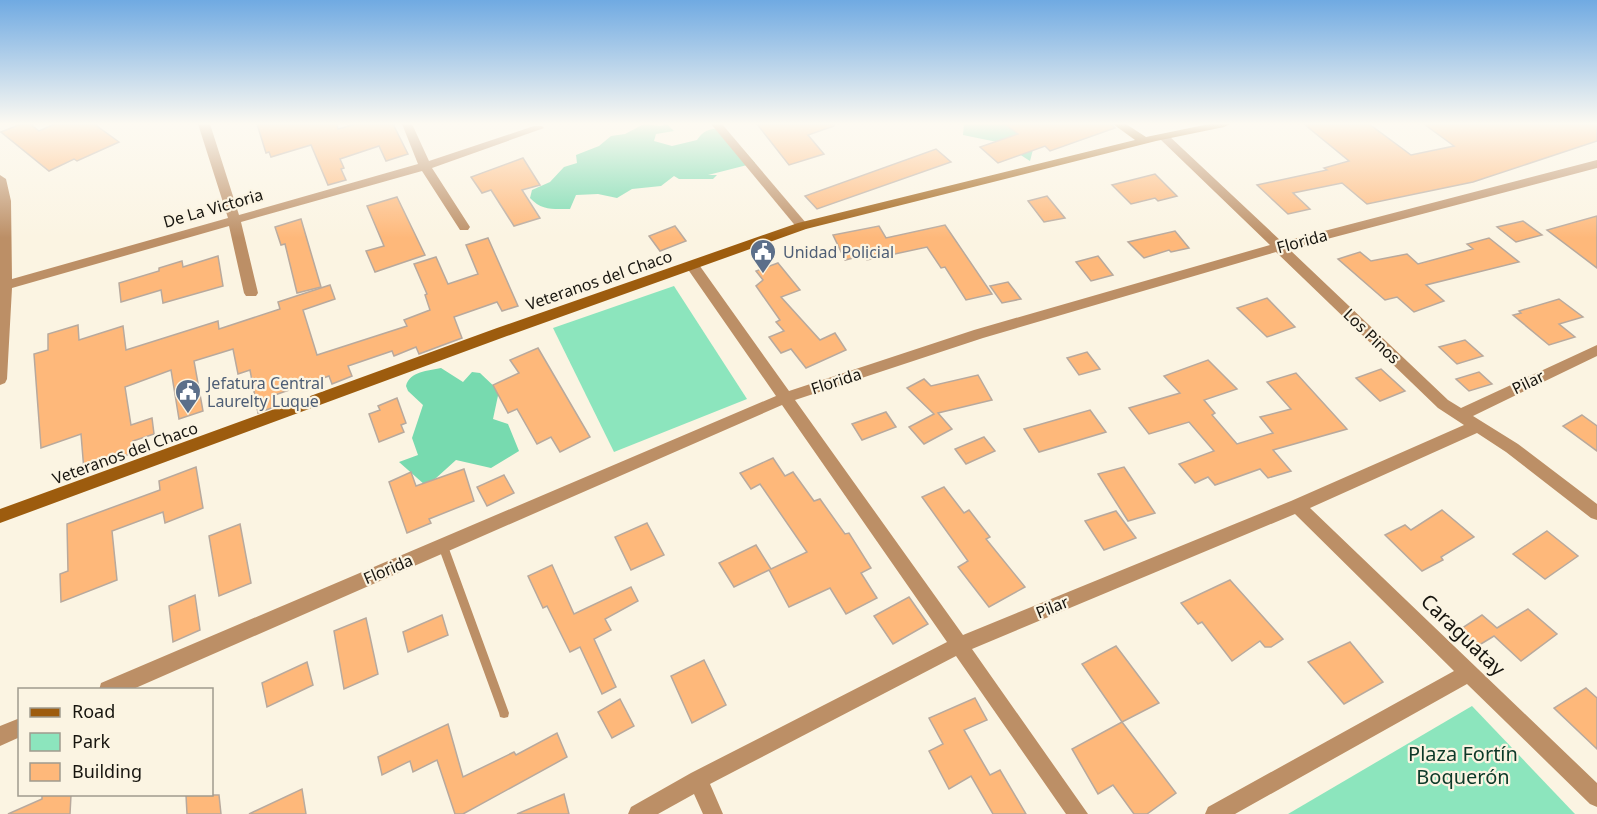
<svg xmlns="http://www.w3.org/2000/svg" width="1597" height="814" viewBox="0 0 1597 814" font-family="'Noto Sans',sans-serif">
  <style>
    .green { fill: #8ce5bd }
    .forest { fill: #77daaf }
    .building { fill: #feb87a; stroke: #b8a99d; stroke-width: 1.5 }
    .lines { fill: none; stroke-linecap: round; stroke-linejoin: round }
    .lane { fill: #bc8f66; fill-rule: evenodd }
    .street { fill: #bc8f66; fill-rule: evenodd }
    .secondary { fill: #9d5c0e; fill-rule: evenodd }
    .labels { text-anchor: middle; stroke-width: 4.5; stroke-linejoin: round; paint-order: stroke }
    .street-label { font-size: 16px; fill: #17150f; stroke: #fbf4e2 }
    .service-label { font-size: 16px; fill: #4e5e75; stroke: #fbf4e2; text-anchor: start }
    .near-street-label { font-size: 20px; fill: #17150f; stroke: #fbf4e2 }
    .near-park-label { font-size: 20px; fill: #0c3928; stroke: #fbf4e2 }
  </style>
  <rect width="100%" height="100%" fill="#fbf4e2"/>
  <!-- green -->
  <g class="green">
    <polygon points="674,286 747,399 614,452 553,328"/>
    <polygon points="1472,706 1575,814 1288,814"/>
  </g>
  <!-- forest -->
  <g class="forest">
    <path d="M644 124 661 126 667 124 674 131 656 134 654 141 672 146 697 140C704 129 712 128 724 129L755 163 708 175H717L713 179H679L674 176 661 186 632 189 617 198 598 194 576 195 570 209C554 209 542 211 530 198L532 190 550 182 564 167 577 163 576 155 599 146 611 136 625 134Z"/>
    <polygon points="964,124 1006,124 1035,142 1030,161 1002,143 963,135"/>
    <path d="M441 368 463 382 472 372 480 373 499 391 493 419 508 424 519 451 491 468 456 460 435 479 425 485 399 462 418 455 412 438 423 405 408 391 406 386C410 371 428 371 441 368Z"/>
  </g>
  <!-- building -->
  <g class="building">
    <polygon points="21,124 30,124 39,131 55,124 94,124 119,142 77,161 74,159 49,171 1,132"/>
    <polygon points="257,124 337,124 338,129 356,124 393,124 408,154 386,161 379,146 340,159 344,168 341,169 346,180 328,185 311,145 271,157 269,152 266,153"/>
    <polygon points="757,124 834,124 834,126 808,135 824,154 789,165"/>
    <polygon points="1005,124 1111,124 1115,128 1050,151 1045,146 998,163 980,147 1018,134"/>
    <polygon points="1304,124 1369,124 1411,155 1454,146 1424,124 1597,124 1597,141 1473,182 1367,204 1342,183 1293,193 1310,209 1288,214 1257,185 1327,170 1324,168 1349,161"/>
    <polygon points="936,149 951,162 817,209 805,196"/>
    <polygon points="523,158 540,185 522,190 540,218 514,226 491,190 482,193 471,177"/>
    <polygon points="1155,174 1177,196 1158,201 1155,198 1131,204 1112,185"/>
    <polygon points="1047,196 1065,218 1044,222 1028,201"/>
    <polygon points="397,197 425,255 375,272 366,251 384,246 367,206"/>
    <polygon points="1597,216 1597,268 1547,230"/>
    <polygon points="301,219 321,287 297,293 285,244 281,245 275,227"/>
    <polygon points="1523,221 1542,235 1516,242 1497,227"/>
    <polygon points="945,225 992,294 966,300 945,267 941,268 927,247 867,260 865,255 845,260 833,235 879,226 886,238"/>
    <polygon points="675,226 686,241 660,251 649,236"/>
    <polygon points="1175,231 1189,248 1171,252 1169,250 1144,258 1128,242"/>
    <polygon points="488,238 518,306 502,311 497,302 454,317 462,338 419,354 416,347 394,356 392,351 348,366 352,376 332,384 329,376 272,396 274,407 258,413 250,370 238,374 233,349 194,361 203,411 179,419 171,370 125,387 131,425 152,418 154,434 133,441 135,452 84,471 81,434 41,448 34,354 48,350 48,334 78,325 79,340 123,326 126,350 218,321 219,329 280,309 278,302 330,285 335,299 303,310 317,355 407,326 404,320 430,310 425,295 427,294 414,264 436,257 448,284 478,274 466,245"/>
    <polygon points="1489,238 1519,262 1426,285 1444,301 1414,312 1397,297 1385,300 1338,259 1360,252 1371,261 1407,254 1418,264 1473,249 1467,244"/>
    <polygon points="218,256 223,286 163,303 161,290 121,302 119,283 159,271 159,268 182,261 183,267"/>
    <polygon points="1098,256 1113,275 1091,281 1076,262"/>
    <polygon points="778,263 800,290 781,297 820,340 835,333 846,350 806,368 791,349 781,353 769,337 784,331 776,322 780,320 756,286 763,280 756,271"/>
    <polygon points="1008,282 1021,299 1002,303 990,286"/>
    <polygon points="1267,298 1295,327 1267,337 1237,308"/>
    <polygon points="1559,299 1583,317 1559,324 1575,337 1549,345 1513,315 1521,313 1519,311"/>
    <polygon points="1465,340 1483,356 1457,364 1439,347"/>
    <polygon points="538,348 590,437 560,452 551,437 537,444 517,409 508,413 493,385 519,373 510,360"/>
    <polygon points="1087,352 1100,369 1079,375 1067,358"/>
    <polygon points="1208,360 1237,389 1204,400 1215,413 1212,415 1237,444 1273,433 1260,417 1291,409 1267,382 1296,373 1347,429 1273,450 1291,471 1268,478 1260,469 1215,485 1208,477 1195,483 1179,464 1214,451 1189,422 1149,434 1129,408 1180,393 1164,376"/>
    <polygon points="1381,369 1405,391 1380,401 1356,378"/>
    <polygon points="1479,372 1492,384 1469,391 1456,379"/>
    <polygon points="978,375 992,400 938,413 952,429 924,444 909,427 934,414 907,388 924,379 931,386"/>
    <polygon points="397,398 406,423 401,425 404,432 379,442 369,414 380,410 378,406"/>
    <polygon points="1090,410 1106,432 1039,452 1024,429"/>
    <polygon points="886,412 896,427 862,440 852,424"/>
    <polygon points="1582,415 1597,426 1597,451 1563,426"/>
    <polygon points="984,437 995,451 966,464 955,449"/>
    <polygon points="773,458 785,476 793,472 814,501 820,499 845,534 849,533 871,568 861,573 877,598 846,614 830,588 789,607 769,570 734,587 719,563 756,545 771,569 807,552 760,484 751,489 740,473"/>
    <polygon points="196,467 203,508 165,523 163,512 112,531 117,580 61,602 60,574 68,571 67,524 160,490 159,481"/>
    <polygon points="1124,467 1155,513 1128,521 1098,474"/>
    <polygon points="464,469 474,501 429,519 431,523 407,533 389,482 411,472 416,486"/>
    <polygon points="504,475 514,493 487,506 477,487"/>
    <polygon points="944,487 964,513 969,510 990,537 986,539 1025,587 989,607 958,567 968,561 922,497"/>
    <polygon points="1442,510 1474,537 1441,557 1443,560 1422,571 1385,535 1405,525 1411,530"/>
    <polygon points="1116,511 1136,538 1104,550 1085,521"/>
    <polygon points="647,523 664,555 631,570 615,537"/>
    <polygon points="240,524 251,583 219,596 209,536"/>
    <polygon points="1547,531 1578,556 1545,579 1513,554"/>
    <polygon points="552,565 574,614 631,587 638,601 605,619 611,630 594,639 616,687 602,694 580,647 570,652 547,606 543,608 528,576"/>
    <polygon points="1230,580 1283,639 1271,647 1265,647 1260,641 1232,661 1202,622 1198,624 1181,603"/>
    <polygon points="195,595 200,630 173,642 169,606"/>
    <polygon points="909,597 928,624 893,644 874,616"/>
    <polygon points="1528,609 1557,634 1521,661 1494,636 1476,647 1459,630 1482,615 1497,628"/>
    <polygon points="442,615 448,635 408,652 403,632"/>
    <polygon points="366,618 378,674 344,689 334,631"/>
    <polygon points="1350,642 1383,682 1344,704 1308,662"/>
    <polygon points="1116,646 1159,703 1122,722 1082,664"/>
    <polygon points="704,660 726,705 692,723 671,676"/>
    <polygon points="307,662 313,685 267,707 262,683"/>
    <polygon points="1586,688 1597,698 1597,749 1554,708"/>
    <polygon points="975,698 987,720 964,730 990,775 1000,770 1026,814 993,814 971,776 949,789 929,751 943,744 929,718"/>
    <polygon points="620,699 634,726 612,738 598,712"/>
    <polygon points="1122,722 1176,793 1147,814 1134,814 1113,785 1098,794 1072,749"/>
    <polygon points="448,724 463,777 514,752 516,755 557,733 567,757 463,814 455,814 437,760 413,772 410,761 382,775 378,757"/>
    <polygon points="302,789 306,814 249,814"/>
    <polygon points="564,794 569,814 517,814"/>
    <polygon points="42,795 71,795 70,814 8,814 42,799"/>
    <polygon points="186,795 219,795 221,814 187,814"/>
  </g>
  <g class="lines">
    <!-- lane -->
    <polygon class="lane" points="443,542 446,543 448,546 509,713 508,717 504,718 500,717 499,713 438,546 440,543"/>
    <!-- street -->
    <g class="street">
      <polygon points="198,124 210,124 239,215 418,164 402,124 412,124 429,161 534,126 542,126 544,128 432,168 470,227 468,230 460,230 422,171 241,222 258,293 256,296 246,296 244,293 229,226 12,288 7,379 5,383 0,385 0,175 6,179 11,201 12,279 228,218"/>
      <polygon points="711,124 722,124 806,223 808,226 806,229 798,229"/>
      <path d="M1164 134 1168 135 1282 242 1597 160V168L1289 249 1448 400 1461 408 1597 345V356L1473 416 1518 444 1597 504V520L1591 518 1506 452 1477 433 1310 508 1597 783V807L1590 804 1467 684 1235 814H1205L1208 807 1454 671 1295 514 972 649 1088 814H1066L956 656 710 784 723 814H703L694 794 658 814H628L631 807 691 773 947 642 782 405 131 690H99L101 683 776 396 687 268 685 265 687 262H697L789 391 974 330 1270 245 1160 139V135ZM1276 252 1438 408 1464 425 1291 501 963 635 795 400 983 338Z"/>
      <polygon points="20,718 20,737 0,746 0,726"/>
    </g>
    <!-- secondary -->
    <polygon class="secondary" points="1113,124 1126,124 1146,137 1209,124 1230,124 1224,127 1156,141 806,229 507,336 0,523 0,509 497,328 798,223 1135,140"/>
  </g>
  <!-- sky -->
  <linearGradient id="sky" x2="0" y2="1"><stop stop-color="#70aae2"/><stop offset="0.52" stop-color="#fdfaf2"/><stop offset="1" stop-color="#fdfaf2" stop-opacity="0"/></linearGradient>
  <rect width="1597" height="238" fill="url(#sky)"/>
  <!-- icons -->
  <defs>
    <symbol id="civic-pin" viewBox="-11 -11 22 30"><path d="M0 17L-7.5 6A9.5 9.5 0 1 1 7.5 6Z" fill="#5c6f8a" stroke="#fbf4e2"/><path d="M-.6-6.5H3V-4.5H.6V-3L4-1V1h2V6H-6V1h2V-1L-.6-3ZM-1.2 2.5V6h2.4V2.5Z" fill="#fff"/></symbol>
  </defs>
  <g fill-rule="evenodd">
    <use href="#civic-pin" x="748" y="237" width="30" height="40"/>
    <use href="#civic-pin" x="173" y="377" width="30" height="40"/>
  </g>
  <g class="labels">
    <!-- street labels -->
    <g class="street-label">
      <text transform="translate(213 208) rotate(-16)" y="6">De La Victoria</text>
      <text transform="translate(1302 241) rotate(-15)" y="6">Florida</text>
      <text transform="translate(599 280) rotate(-19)" y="6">Veteranos del Chaco</text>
      <text transform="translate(1372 336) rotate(44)" y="6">Los Pinos</text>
      <text transform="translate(836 381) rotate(-18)" y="6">Florida</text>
      <text transform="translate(1528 382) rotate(-26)" y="6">Pilar</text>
      <text transform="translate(125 453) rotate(-20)" y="6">Veteranos del Chaco</text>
      <text transform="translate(388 569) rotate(-23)" y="6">Florida</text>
      <text transform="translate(1052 607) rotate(-22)" y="6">Pilar</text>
    </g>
    <!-- service labels -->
    <g class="service-label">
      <text x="783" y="258">Unidad Policial</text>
      <text x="207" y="389">Jefatura Central<tspan x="207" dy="18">Laurelty Luque</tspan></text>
    </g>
    <!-- near-street labels -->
    <g class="near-street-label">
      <text transform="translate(1463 635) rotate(44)" y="7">Caraguatay</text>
    </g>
    <!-- near-park labels -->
    <g class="near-park-label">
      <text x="1463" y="761">Plaza Fortín<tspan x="1463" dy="23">Boquerón</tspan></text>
    </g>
  </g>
  <!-- legend -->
  <rect x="18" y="688" width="195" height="108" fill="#fbf4e2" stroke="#a09b8e" stroke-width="1.5"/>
  <rect x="30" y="708" width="30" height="9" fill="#9d5c0e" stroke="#a09b8e" stroke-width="1.5"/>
  <text x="72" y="718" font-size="18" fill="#17150f">Road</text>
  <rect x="30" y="733" width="30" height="18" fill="#8ce5bd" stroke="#a09b8e" stroke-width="1.5"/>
  <text x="72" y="748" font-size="18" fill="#17150f">Park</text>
  <rect x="30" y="763" width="30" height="18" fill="#feb87a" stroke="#a09b8e" stroke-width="1.5"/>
  <text x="72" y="778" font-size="18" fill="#17150f">Building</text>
</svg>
